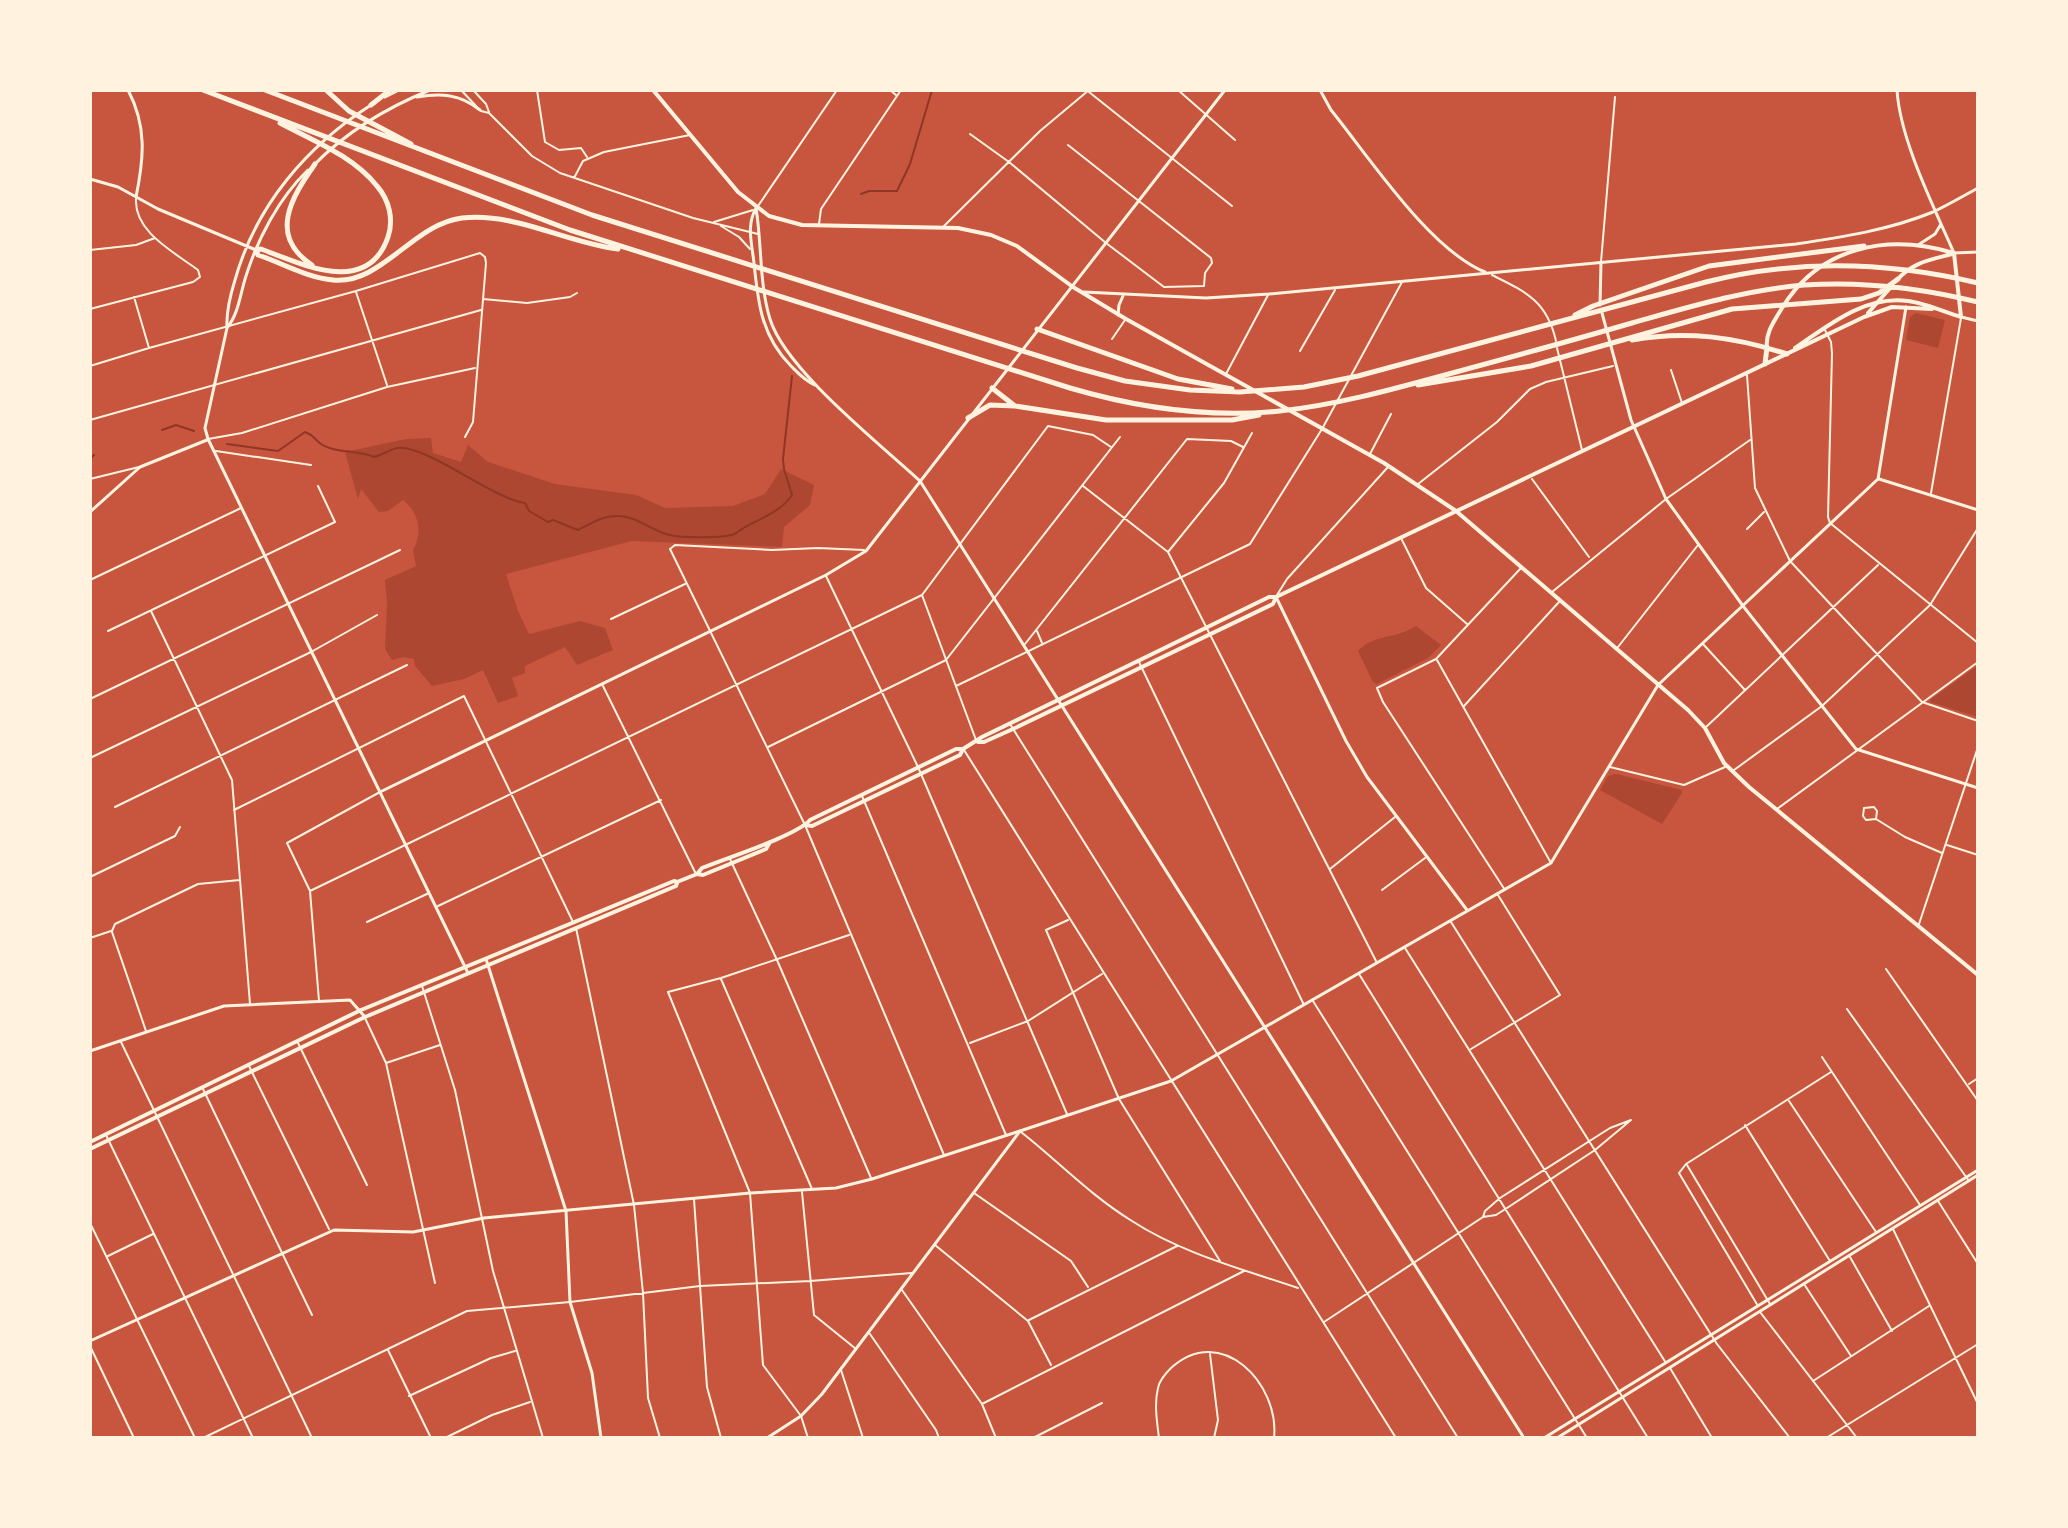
<svg xmlns="http://www.w3.org/2000/svg" width="2068" height="1528" viewBox="0 0 2068 1528" font-family="Raleway,sans-serif">
  <rect width="100%" height="100%" fill="#c8553d"/>
  <path fill="#ae4732" d="M1916,313l29,7 -7,28 -32,-8 4,-23z
    M431,438l2,15 28,9 7,-17 20,17 67,22 81,11 29,13 68,-2 32,-12 16,-25 33,16 -4,20 -26,22 -2,20 -150,-6 -126,33 12,37 11,23 51,-13 25,7 8,22 -36,15 -12,-18 -40,19v7l-13,5 6,18 -20,7 -15,-33 -19,9 -32,7 -17,-20 -1,-7 -11,-2 -11,3 -7,-11 2,-46 -2,-23 31,-14 -3,-16c10,-17 6,-38 -10,-50l-15,11 -9,1 -18,-23 -3,10 -13,-47 61,-13z
    M1416,626l25,19 -13,13 -51,26 -4,-2 -15,-31c15,-17 39,-12 58,-25z
    M1978,665v52l-48,-15v-2z
    M1616,774l66,16v3l-20,31 -62,-34 8,-14z"/>
  <g fill="none" stroke-linecap="round" stroke-linejoin="round">
    <path stroke="#8f3625" stroke-width="2" d="M861,194l8,-3h28l13,-27 22,-74
      M162,430l14,-5 18,6
      M227,444l51,7 27,-19c9,3 9,7 16,12 13,9 37,6 53,13 8,-2 15,-7 23,-9 29,-4 94,50 128,55l4,8 19,11 5,-2 25,10c12,-6 26,-15 40,-14 19,0 33,15 52,19 11,3 50,3 61,0 6,-1 11,-7 16,-9 17,-9 34,-15 45,-31l-8,-26 -1,-10 9,-83
      M90,459l4,-4"/>
    <path stroke="#fff3e0" stroke-width="2" d="M461,90l16,17
      M473,90l13,14 3,8
      M537,90l8,52 14,8 22,-2 6,9
      M890,90l6,5
      M1178,90l57,50
      M1089,92l143,114
      M481,111l8,2 43,43 28,17 133,45 65,16
      M970,134l39,28 97,81 58,44 40,-1 1,-13 7,-10 -1,-5 -143,-113
      M574,178l9,-17 21,-9 86,-17
      M758,206l79,-116
      M714,222l39,-12
      M819,224l2,-15 80,-119
      M721,226l18,11 11,12
      M944,226l96,-95 49,-41
      M90,250l46,-5 19,-7
      M1601,262l14,-165
      M1492,275c34,17 55,26 64,66
      M356,292l31,93
      M134,297l15,51
      M483,299l44,4 43,-6 7,-4
      M90,309l103,-27 7,-5 -2,-7c-24,-18 -64,-38 -62,-71
      M1824,328l7,14 1,11 -4,164 2,6 148,120
      M1112,339l13,-19
      M1557,348l25,102
      M1300,351l35,-61
      M90,366l59,-18 207,-57 124,-38 5,4 1,6 -13,159 -8,15
      M1671,370l11,33
      M1226,374l42,-79
      M1747,375l8,113 35,73 132,141 56,19
      M90,420l391,-110
      M208,439l34,-6 145,-46 88,-19
      M216,451l95,14
      M1370,454l21,-40
      M90,479l49,-12
      M1532,479l57,78
      M1418,484l79,-62 33,-33 16,-7 67,-16
      M1083,486l85,66 208,409
      M1931,493l30,-175
      M1747,529l17,-17
      M1402,540l24,48 41,36
      M864,550l-46,-2 -46,2 -97,-5 -5,4 135,276 139,330
      M1168,552l56,-69 28,-50
      M826,576l92,191 149,347
      M90,580l151,-72
      M1552,592l114,-93 84,-59
      M1277,595l10,-16 101,-112
      M151,611l81,169 18,224
      M611,619l74,-35
      M108,631l227,-109 -17,-36
      M1037,631l5,12
      M1025,644l162,-205 44,2 12,6
      M1703,644l42,46
      M1618,647l80,-102
      M1437,660l114,203
      M1139,662l165,343
      M603,686l93,188
      M956,686l294,-142 72,-115 80,-147
      M90,699l310,-149
      M1464,706l95,-104
      M1010,724l448,714
      M1705,728l173,-163
      M976,740l-54,-145 126,-169 45,9 18,12
      M768,747l178,-87 174,-223
      M964,750l432,688
      M90,758l221,-106 66,-37
      M1610,767l74,18 41,-18
      M1734,770l88,-64 108,-101 48,-77
      M862,796l144,339
      M115,807l292,-142
      M1777,809l201,-147
      M234,810l230,-114 109,226
      M1876,819l1,-8 -3,-4 -10,1 -1,8 3,4 10,-1 29,18 37,16
      M1947,845l31,10
      M730,859l47,101 94,218
      M1330,869l65,-52
      M90,877l85,-41 5,-9
      M1382,890l43,-32
      M1505,890l-122,-188 -6,-14 59,-29 85,-91
      M310,891l612,-296
      M438,906l223,-106
      M1068,920l-22,10 73,169 101,162
      M367,922l62,-29
      M1451,922l266,422 73,94
      M1919,924l59,-177
      M576,928l58,277 9,88 5,105 12,40
      M112,931l3,-7 83,-40 42,-4
      M112,932l34,99
      M90,938l21,-7
      M1405,948l261,415
      M1886,969l92,132
      M1359,974l289,464
      M721,979l91,210
      M422,986l33,104 38,181 50,167
      M319,1001l-9,-110 -23,-48 93,-51
      M1313,1001l274,437
      M1847,1009l122,172
      M365,1018l21,45 49,220
      M121,1042l191,396
      M298,1043l69,142
      M970,1043l58,-22 74,-47
      M1471,1049l89,-54 -62,-100
      M1822,1057l98,148
      M386,1063l54,-18
      M249,1066l80,163
      M1969,1084l9,-6
      M203,1089l109,226
      M1789,1101l87,131
      M1745,1125l85,136
      M1021,1132c37,29 70,64 111,89 49,32 110,48 166,67
      M106,1135l147,303
      M1687,1165l83,139
      M802,1192l12,123 42,34
      M974,1193l97,68 17,26
      M694,1199l13,188 14,51
      M1938,1201l40,63
      M90,1223l105,215
      M1893,1229l85,175
      M935,1245l93,76 23,44
      M108,1256l45,-22
      M1850,1257l42,74
      M1804,1284l47,72
      M902,1290l80,114 14,34
      M1758,1306l-79,-133 7,-9 145,-92
      M1760,1312l97,126
      M1029,1320l148,-74
      M1324,1322l159,-105 13,-2 11,-7 88,-58 36,-30 -21,8 -110,70 -15,13 -2,6
      M870,1334l66,96 3,8
      M90,1346l44,92
      M388,1350l43,88
      M1210,1354l8,66 -4,18
      M1670,1368l42,70
      M841,1370l22,68
      M1813,1381l116,-75
      M409,1396l82,-38 24,-7
      M982,1404l262,-133
      M203,1438l264,-127 103,-9 130,-16 110,-5 102,-8
      M445,1438l47,-23 38,-13
      M808,1438l-7,-22 -38,-51 -13,-172 -82,-201 53,-14 128,-43
      M1033,1438l69,-35
      M1159,1438c-2,-16 -5,-34 -1,-50 1,-7 8,-15 13,-20 50,-46 109,16 103,70
      M1826,1438l152,-94"/>
    <path stroke="#fff3e0" stroke-width="3" d="M1600,305l1,-43
      M1602,313l29,107 35,79 77,107 113,143 122,39
      M1879,479l99,31
      M90,512l50,-45 67,-27
      M1276,597l70,144 21,36 100,133
      M486,959l80,252 4,91 22,71 9,65
      M90,1051l134,-45 126,-6 15,17
      M90,1341l244,-111 79,2 71,-14 266,-25 86,-5 36,-9 148,-48"/>
    <path stroke="#fff3e0" stroke-width="3" d="M128,90c19,36 16,68 8,107
      M1320,90l11,20c38,47 99,140 154,162
      M1897,90c3,50 37,117 57,163l24,-1
      M385,97l14,-7
      M417,97c24,-4 43,-3 63,13
      M371,105c-64,41 -115,100 -136,175 -5,16 -9,31 -8,48l-22,100 3,11 260,534
      M314,165c33,-34 72,-57 116,-75
      M90,179l28,8 40,22 98,41
      M756,208c6,36 3,75 14,111 15,50 109,124 150,162l604,957
      M756,208c-10,18 -4,36 -2,55 4,39 7,73 37,103 7,7 14,15 24,19
      M1918,245l17,-11 6,-10
      M1084,292l122,6 63,-4 527,-50c47,-7 93,-14 137,-32 15,-7 30,-16 45,-24
      M1118,315l1,-10 4,-9
      M1961,317l17,4
      M227,328c12,-15 13,-34 19,-52 12,-38 33,-78 62,-106
      M380,792l446,-217 40,-24 359,-461
      M767,1438l34,-22 21,-22 198,-263 151,-50 380,-218 107,-178 220,-206 28,-172
      M1544,1438l434,-268
      M1557,1438l421,-263"/>
    <path stroke="#fff3e0" stroke-width="4" d="M653,90l85,102 31,24 33,9 156,3 33,7 26,11 56,41 53,32 258,144 72,48 232,199 17,18 19,35 25,24 229,188
      M1897,280c16,-18 33,-20 55,-26
      M1868,313l23,-26
      M1767,347c-2,-14 8,-27 15,-39 38,-62 106,-75 172,-55
      M1795,348c34,-23 70,-53 113,-47 17,2 36,11 53,16l-7,-64
      M978,742h6l29,-13 260,-125 3,-7
      M805,825l7,1 148,-71 3,-6
      M697,874l6,1 63,-26 4,-7
      M90,1142l271,-132 313,-129 3,1 20,-8 5,-6c24,-10 94,-32 108,-48l146,-71h7l19,-12 287,-140h7l588,-280 28,-10 40,2
      M90,1149l275,-132 311,-131 1,-3"/>
    <path stroke="#fff3e0" stroke-width="5" d="M203,90l367,140 500,158c68,20 139,30 210,23 56,-6 110,-21 165,-36 63,-17 125,-34 187,-52 57,-16 113,-33 172,-38 59,-4 117,3 174,17
      M265,90l327,125 485,153 48,13 65,9 50,2 64,-5 54,-11 348,-94c90,-23 183,-20 272,1
      M326,90l23,21 62,33
      M371,105l19,-15
      M256,250l2,5c24,8 50,23 75,25 48,5 80,-56 129,-62 53,-6 105,25 156,31
      M256,250l5,-1c39,14 106,49 127,-12 6,-18 1,-37 -11,-51 -24,-30 -63,-45 -97,-63
      M312,265c-44,-29 -21,-67 3,-101
      M1575,315l18,-9 116,-40 155,-20
      M1037,329l141,50 54,10
      M1632,340c54,-10 103,-3 155,14
      M1765,364l2,-17
      M1418,385l113,-19 201,-57 129,-10 18,-6 19,-14
      M992,388l23,18 91,14h126l27,-5
      M968,418l22,-13 25,1"/>
  </g>
  <rect width="2068" height="1528" fill="none" stroke="#fff3e0" stroke-width="184"/>
</svg>
